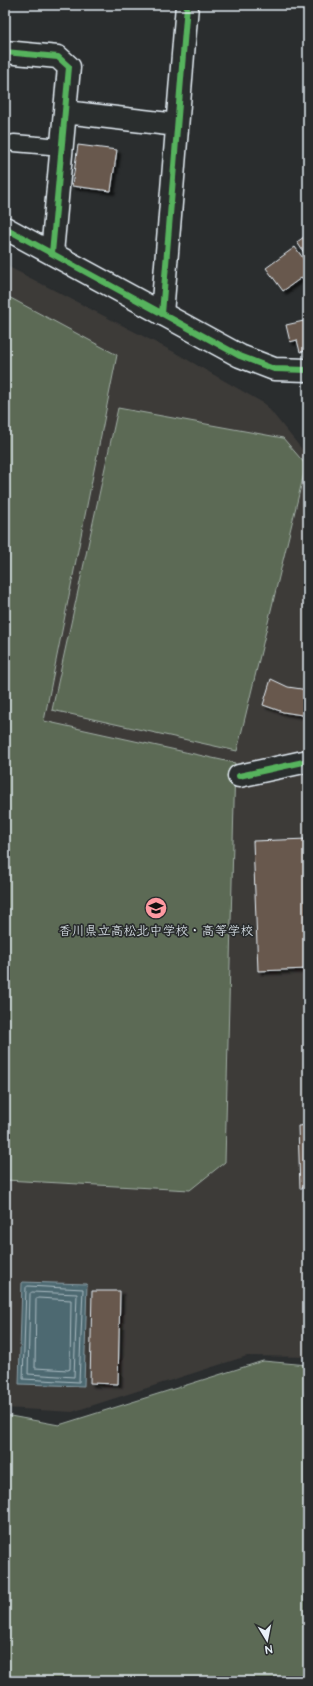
<svg xmlns="http://www.w3.org/2000/svg" width="313" height="1686" viewBox="0 0 313 1686" font-family="'Architects Daughter','Klee One',sans-serif">
  <defs>
    <filter id="shadow"><feDropShadow dx="3.5" dy="3.5" stdDeviation="1" flood-color="#0009"/></filter>
  </defs>
  <rect width="100%" height="100%" fill="#2a2d2e"/>
  <filter id="ink" filterUnits="userSpaceOnUse"><feTurbulence type="fractalNoise" baseFrequency=".025" numOctaves="2"/><feDisplacementMap in="SourceGraphic" scale="8" xChannelSelector="R" yChannelSelector="G"/><feConvolveMatrix kernelMatrix="1 2 1 2 8 2 1 2 1" color-interpolation-filters="sRGB"/></filter>
  <g filter="url(#ink)">
    <path fill="#3c3a38" d="M5,265l169,87 91,52 40,49 3,6v898l-61,-1 -175,56 -67,-4z"/>
    <path fill="#5c6b54" stroke="#a2aea6" d="M5,295l112,60 -73,366 191,42 -10,399 -35,28 -185,-10z
      M118,408l165,30 23,27 -69,286 -185,-41z
      M263,1361l45,4v316h-303v-266l54,10z"/>
    <path fill="#4d6971" stroke="#8b9fa7" d="M22,1282l65,2 -3,102 -65,-2z"/>
    <g fill="none" stroke-linecap="round" stroke-linejoin="round">
      <path stroke="#aabbc2" stroke-width="1" d="M28,1286l55,3 -4,93 -56,-3 3,-91z
        M32,1292l45,2 -3,83 -46,-3 2,-80z
        M38,1298l33,2 -1,69 -2,1 -33,-2 1,-68z"/>
    </g>
    <path fill="#67584e" stroke="#e8f1f8" filter="url(#shadow)" d="M78,145l39,5 -6,41 -39,-5z
      M308,234v25l-11,-17z
      M295,247l13,18v8l-25,18 -17,-23z
      M308,320v30l-8,2 -3,-12 -7,2 -4,-17z
      M271,679l17,8 20,3v26l-25,-4 -20,-7z
      M308,839v130l-50,2 -5,-130z
      M308,1125v63h-8l-2,-62z
      M92,1291h28l-2,93 -28,-1z"/>
    <g fill="none" stroke-linecap="round" stroke-linejoin="round">
      <g stroke="#e8f1f8" stroke-width="19">
        <path id="lane" d="M14,143l48,4"/>
      </g>
      <g stroke="#e8f1f8" stroke-width="25">
        <path id="street" d="M5,52l53,5 11,10 -17,186
          M65,112l112,13
          M162,314l25,-309
          M239,776l69,-15"/>
      </g>
      <g stroke="#e8f1f8" stroke-width="25">
        <path id="secondary" d="M5,228l235,128 34,13 34,1"/>
      </g>
      <use href="#lane" stroke="#2a2d2e" stroke-width="16"/>
      <use href="#street" stroke="#2a2d2e" stroke-width="22"/>
      <use href="#secondary" stroke="#2a2d2e" stroke-width="22"/>
      <g stroke="#2a2d2e" stroke-width="8">
        <path id="cycleway" d="M5,52l53,5 11,10 -17,186
          M5,228l235,128 34,13 34,1
          M162,314l25,-309
          M239,776l69,-15"/>
      </g>
      <use href="#cycleway" stroke="#56b35d" stroke-width="6"/>
    </g>
  </g>
  <defs>
    <g id="school-disc" transform="scale(1.15)"><circle r="9.5" fill="#ff9aa2" stroke="#2a2d2e"/><path d="M0-5L7-2L0 1L-7-2ZM-4 1L0 2.5L4 1V4Q0 6-4 4Z" fill="#111"/></g>
  </defs>
  <g fill-rule="evenodd">
    <use href="#school-disc" x="156" y="908"/>
  </g>
  <g text-anchor="middle" stroke-width="3.5" stroke-linejoin="round" paint-order="stroke">
    <g font-size="13" fill="#e8f1f8" stroke="#2a2d2e">
      <text x="156" y="935">香川県立高松北中学校・高等学校</text>
    </g>
  </g>
  <rect width="313" height="1686" fill="none" stroke="#2a2d2e" stroke-width="20"/>
  <rect x="10" y="10" width="293" height="1666" fill="none" stroke="#e8f1f8" stroke-width="1.5" filter="url(#ink)"/>
  <g transform="translate(267 1640) rotate(170)" stroke="#2a2d2e" stroke-width="3" paint-order="stroke">
  <path d="M0-3L7 15L0 10L-7 15Z" fill="#e8f1f8"/>
  <text y="-6" font-size="11" font-weight="bold" text-anchor="middle" fill="#e8f1f8">N</text>
  </g>
</svg>
